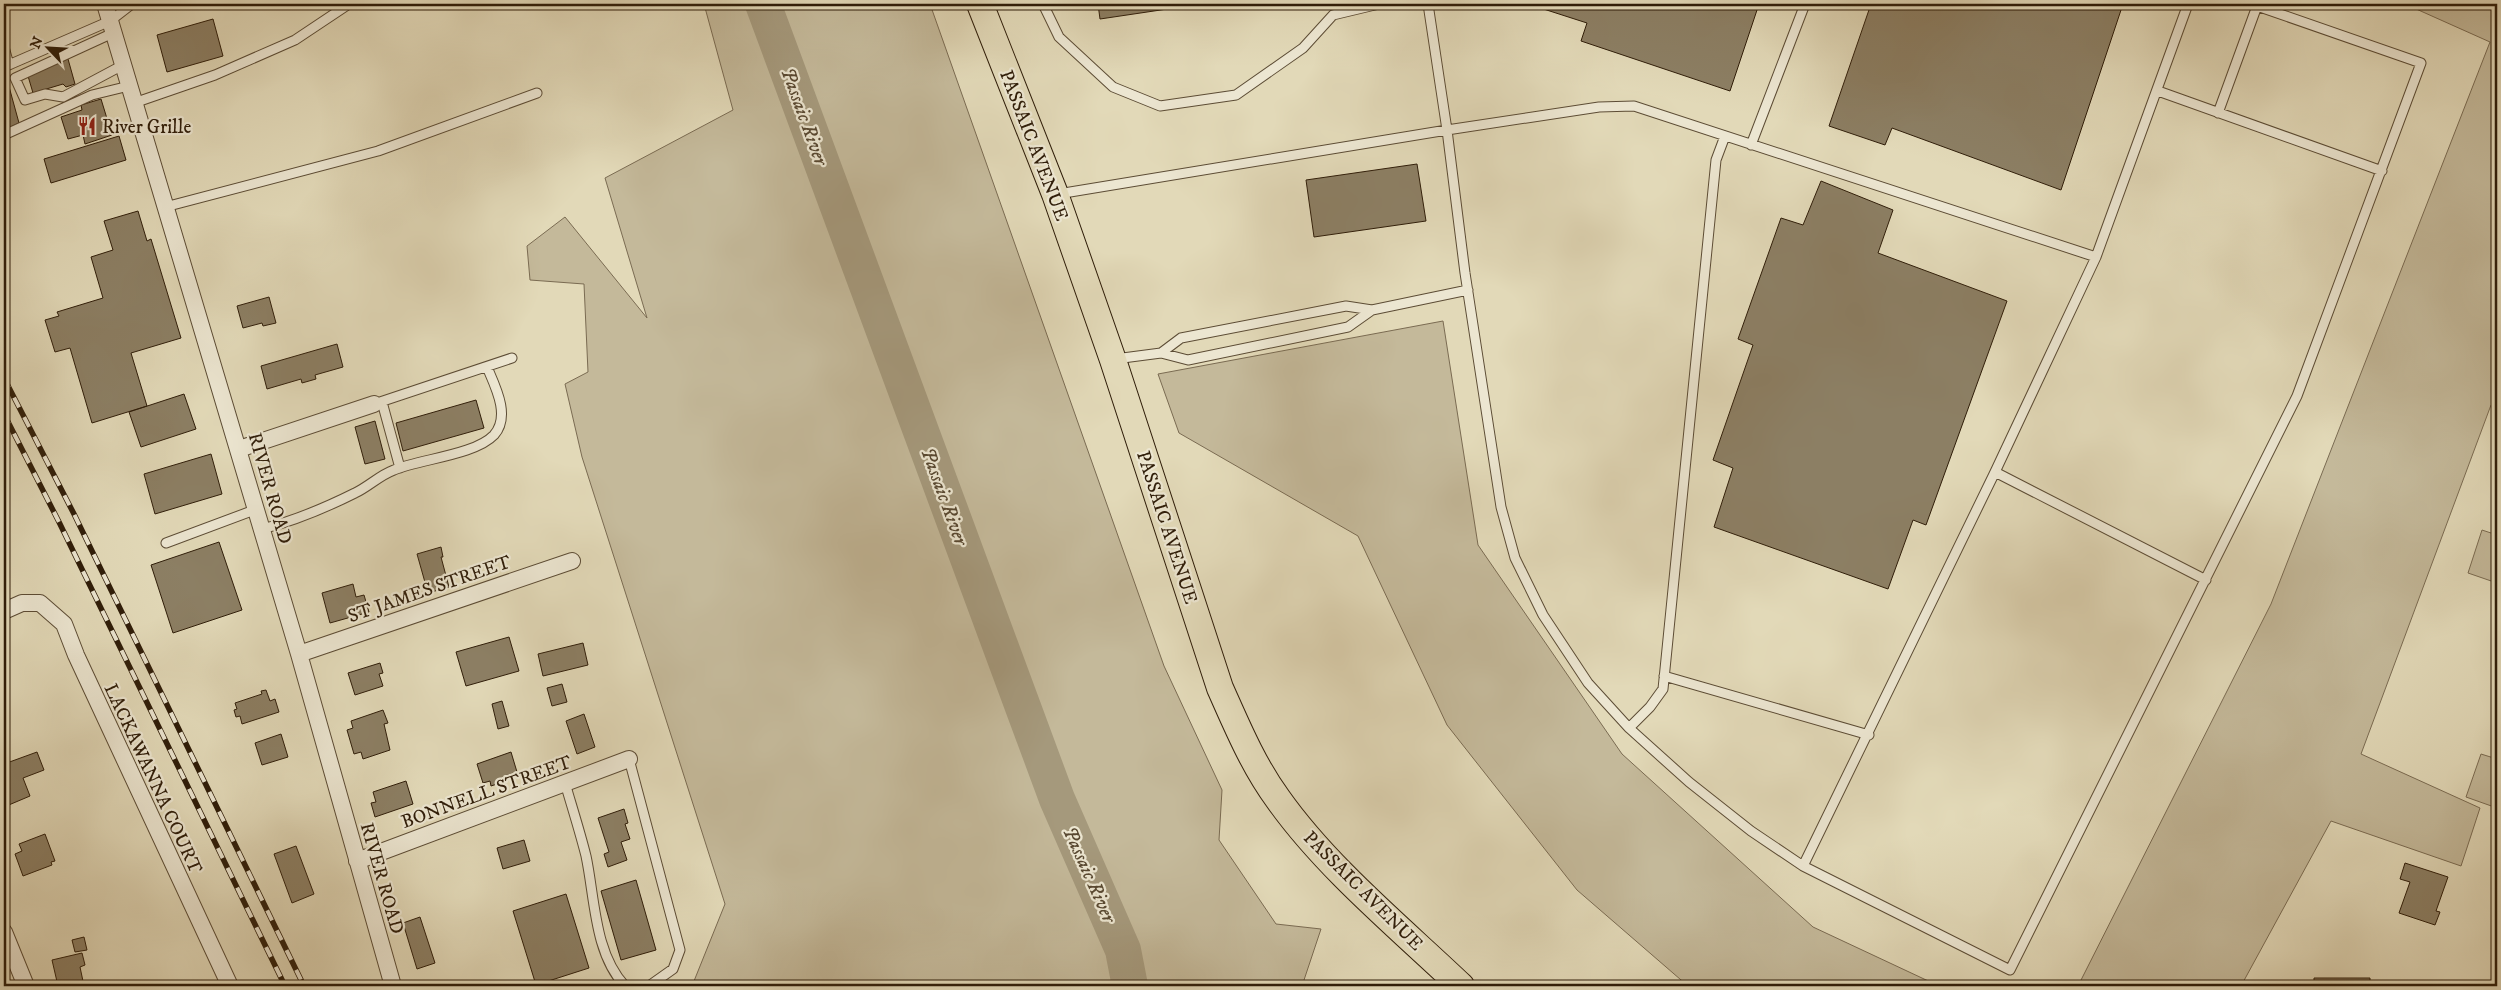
<svg xmlns="http://www.w3.org/2000/svg" width="2501" height="990" viewBox="0 0 2501 990" font-family="'IM FELL DW Pica',serif">
  <rect width="100%" height="100%" fill="#e2d9b8"/>
  <filter id="stains"><feTurbulence type="fractalNoise" baseFrequency=".004" numOctaves="4"/><feColorMatrix values="0 0 0 0 .2 0 0 0 0 .09 0 0 0 0 .02 0 0 0 .5 -.17"/></filter>
  <radialGradient id="worn" r=".72"><stop offset=".6" stop-color="#630" stop-opacity="0"/><stop offset="1" stop-color="#630" stop-opacity=".3"/></radialGradient>
  <path fill="#c4b99a" stroke="#7a6b52" d="M704,4h226l234,662 58,124 -3,50 57,84 45,5 -19,57h-610l33,-82 -143,-447 -17,-73 23,-12 -4,-88 -54,-4 -3,-34 38,-29 82,101 -42,-140 128,-68z
    M2405,4h92v403l-6,-2 -130,349 119,54 -19,58 -130,-45 -90,165h-163l193,-382 219,-562z
    M1443,321l35,224 144,209 191,173 126,59h-251l-111,-96 -130,-165 -89,-189 -179,-103 -21,-59z
    M2482,530l15,5v48l-29,-10z
    M2481,754l16,5v49l-31,-11z"/>
  <g fill="none" stroke-linecap="round" stroke-linejoin="round">
    <path stroke="#a5997c" stroke-width="36" d="M763,4l294,795 66,151 7,36"/>
  </g>
  <path fill="#8c7f64" stroke="#2f1d09" d="M1098,4h103l-101,15z
    M1528,4h231l-29,87 -149,-50 6,-18z
    M1871,4h252l-62,186 -169,-62 -7,17 -56,-19z
    M213,19l10,37 -56,16 -10,-37z
    M68,59l7,25 -9,3 -3,-3 -30,9 -5,-17 8,-3 -1,-3z
    M5,72l14,51 -15,7v-57z
    M101,99l11,36 -27,9 -2,-9 -15,4 -7,-22 21,-7 -1,-5z
    M119,136l7,24 -75,23 -7,-24z
    M1417,164l9,57 -112,16 -8,-57z
    M1821,181l72,29 -15,43 129,48 -81,224 -13,-5 -25,69 -174,-62 19,-59 -20,-8 40,-115 -15,-6 43,-121 22,7z
    M138,211l9,30 4,-2 30,99 -50,15 16,53 -55,17 -22,-75 -15,4 -10,-32 14,-4 -2,-4 46,-14 -12,-41 22,-7 -9,-29z
    M269,297l7,26 -13,3 -1,-3 -19,5 -6,-22z
    M337,344l6,23 -28,8 1,4 -14,4 -1,-4 -34,10 -6,-23z
    M184,394l12,35 -55,18 -12,-35z
    M476,400l8,28 -81,23 -7,-28z
    M375,421l10,38 -20,5 -10,-37z
    M211,454l11,40 -67,20 -11,-40z
    M219,542l23,68 -69,23 -22,-68z
    M441,547l2,10h-2l8,30 -21,6 -11,-39z
    M353,584l3,13 8,-2 5,17 -39,11 -8,-30z
    M509,637l10,34 -53,15 -10,-34z
    M583,643l5,22 -45,11 -5,-22z
    M380,663l3,10 -4,1 4,12 -28,9 -7,-22z
    M562,684l5,18 -15,4 -5,-18z
    M266,690l4,11 5,-2 4,13 -37,12 -2,-8 -4,1 -2,-7 3,-1 -2,-6 27,-9 -1,-3z
    M502,701l7,25 -11,3 -6,-25z
    M383,710l5,13 -4,1 6,26 -27,9 -2,-7 -7,2 -7,-24 6,-2 -2,-7z
    M584,714l11,33 -18,7 -11,-33z
    M281,734l7,23 -26,8 -7,-22z
    M37,752l7,18 -21,8 7,18 -26,11v-43z
    M511,752l6,20 -13,4 2,5 -15,5 -1,-5 -7,2 -6,-19z
    M406,781l7,23 -38,13 -4,-14 5,-1 -3,-10z
    M624,809l4,14 -3,1 5,15 -9,3 6,18 -19,7 -4,-13 5,-2 -11,-34z
    M45,834l10,27 -4,1 1,3 -29,11 -8,-22 7,-3 -3,-7z
    M524,840l6,21 -27,8 -6,-21z
    M296,846l18,48 -22,9 -18,-49z
    M2405,863l43,14 -12,34 4,1 -5,13 -36,-12 11,-31 -10,-3z
    M636,880l20,70 -35,10 -20,-69z
    M566,894l23,74 -53,17 -23,-74z
    M420,917l15,46 -18,6 -14,-46z
    M84,937l3,13 -12,2 -3,-12z
    M82,953l3,12 -5,2 4,19h-26l-6,-26z
    M2314,978h56v8h-56z"/>
  <g fill="none" stroke-linecap="round" stroke-linejoin="round">
    <g stroke="#5c4c35" stroke-width="11">
      <path id="service" d="M4,4h1
        M1043,4l16,33 54,50 47,19 76,-11 67,-47 30,-33 46,-11
        M113,33l-98,45 10,22 20,-6 18,3 60,-32
        M4,47l5,18
        M4,67l106,-46 22,-17
        M2158,91l224,80
        M134,103l81,-28 80,-35 54,-36
        M4,135l88,-40 37,-9
        M1751,145l54,-141
        M1058,194l389,-64 -19,-126
        M165,207l213,-56 159,-58
        M2096,257l-462,-151 -35,1 -152,23 18,143 36,234 14,51 28,57 45,68 41,45 60,54 62,49 52,35 192,-394 101,-215 92,-253
        M1161,353l20,-15 165,-32 26,4 96,-20
        M1115,359l46,-6 27,7 160,-33 24,-17
        M382,402l18,66
        M374,404l138,-46
        M1995,472l211,108
        M262,529c32,-8 63,-21 93,-36 13,-6 25,-18 39,-23 26,-11 81,-15 100,-35 17,-19 1,-49 -7,-68
        M166,543l91,-34
        M1664,676l205,59
        M1629,728l21,-21 13,-18 53,-529 9,-24
        M629,759l51,191 -7,19 -24,17
        M565,783c7,24 15,49 21,73 9,42 8,97 39,130
        M1803,866l207,104 287,-574 124,-333 -164,-57 -39,107"/>
    </g>
    <g stroke="#5c4c35" stroke-width="18">
      <path id="minor" d="M105,4l194,650 94,332
        M239,449l135,-45
        M4,611l18,-8h18l24,21 12,31 154,331
        M299,654l273,-93
        M357,861l272,-102
        M4,932l22,54"/>
    </g>
    <g stroke="#2f1d09" stroke-width="28">
      <path id="primary" d="M980,4l75,190 58,166 107,328c17,38 33,77 58,111 48,68 122,129 183,187"/>
    </g>
    <use href="#service" stroke="#ece6d1" stroke-width="9"/>
    <use href="#minor" stroke="#ece6d1" stroke-width="16"/>
    <use href="#primary" stroke="#e2d9b8" stroke-width="26"/>
    <g stroke="#2f1d09" stroke-width="5.5">
      <path id="rail" d="M4,378l70,136 230,472
        M4,414l55,108 226,464"/>
    </g>
    <use href="#rail" stroke="#ece6d1" stroke-width="4" stroke-dasharray="11" stroke-linecap="butt"/>
  </g>
  <defs>
    <g id="restaurant-bare" transform="scale(1.5)"><path d="M-5-6h1v4h1v-4h1v4h1v-4h1v5L-1.5 .5V6h-2V.5L-5-1ZM5-6V6H3V1.5H1.5Q1.5-4 5-6Z" fill="#8f2418" stroke="#ece6d1" stroke-width="2.5" paint-order="stroke"/></g>
  </defs>
  <g fill-rule="evenodd">
    <use href="#restaurant-bare" x="87" y="126"/>
  </g>
  <g text-anchor="middle" stroke-width="4.5" stroke-linejoin="round" paint-order="stroke">
    <g font-size="19" fill="#2f1d09" stroke="#ece6d1" text-anchor="start">
      <text x="102" y="133">River Grille</text>
    </g>
    <g font-size="19" fill="#2f1d09" stroke="#ece6d1">
      <text transform="translate(1035 145) rotate(69)" y="7">PASSAIC AVENUE</text>
      <text transform="translate(271 488) rotate(74)" y="7">RIVER ROAD</text>
      <text transform="translate(1168 527) rotate(72)" y="7">PASSAIC AVENUE</text>
      <text transform="translate(429 588) rotate(-19)" y="7">ST JAMES STREET</text>
      <text transform="translate(154 778) rotate(65)" y="7">LACKAWANNA COURT</text>
      <text transform="translate(486 791) rotate(-20)" y="7">BONNELL STREET</text>
      <text transform="translate(383 878) rotate(74)" y="7">RIVER ROAD</text>
      <text transform="translate(1364 890) rotate(45)" y="7">PASSAIC AVENUE</text>
    </g>
    <g font-size="20" font-style="italic" fill="#584831" stroke="#ece6d1">
      <text transform="translate(805 116) rotate(70)" y="7">Passaic River</text>
      <text transform="translate(945 496) rotate(70)" y="7">Passaic River</text>
      <text transform="translate(1090 874) rotate(66)" y="7">Passaic River</text>
    </g>
  </g>
  <rect width="2501" height="990" fill="none" stroke="#e2d9b8" stroke-width="20"/>
  <rect x="5" y="5" width="2491" height="980" fill="none" stroke="#2f1d09" stroke-width="2.5"/>
  <rect x="10" y="10" width="2481" height="970" fill="none" stroke="#2f1d09"/>
  <g transform="translate(48 48) rotate(295)" stroke="#ece6d1" stroke-width="4" paint-order="stroke">
  <path d="M0-4L9 19L0 12L-9 19Z" fill="#2f1d09"/>
  <text y="-8" font-size="14" font-weight="bold" text-anchor="middle" fill="#2f1d09">N</text>
  </g>
  <rect width="100%" height="100%" filter="url(#stains)"/>
  <rect width="100%" height="100%" fill="url(#worn)"/>
</svg>
